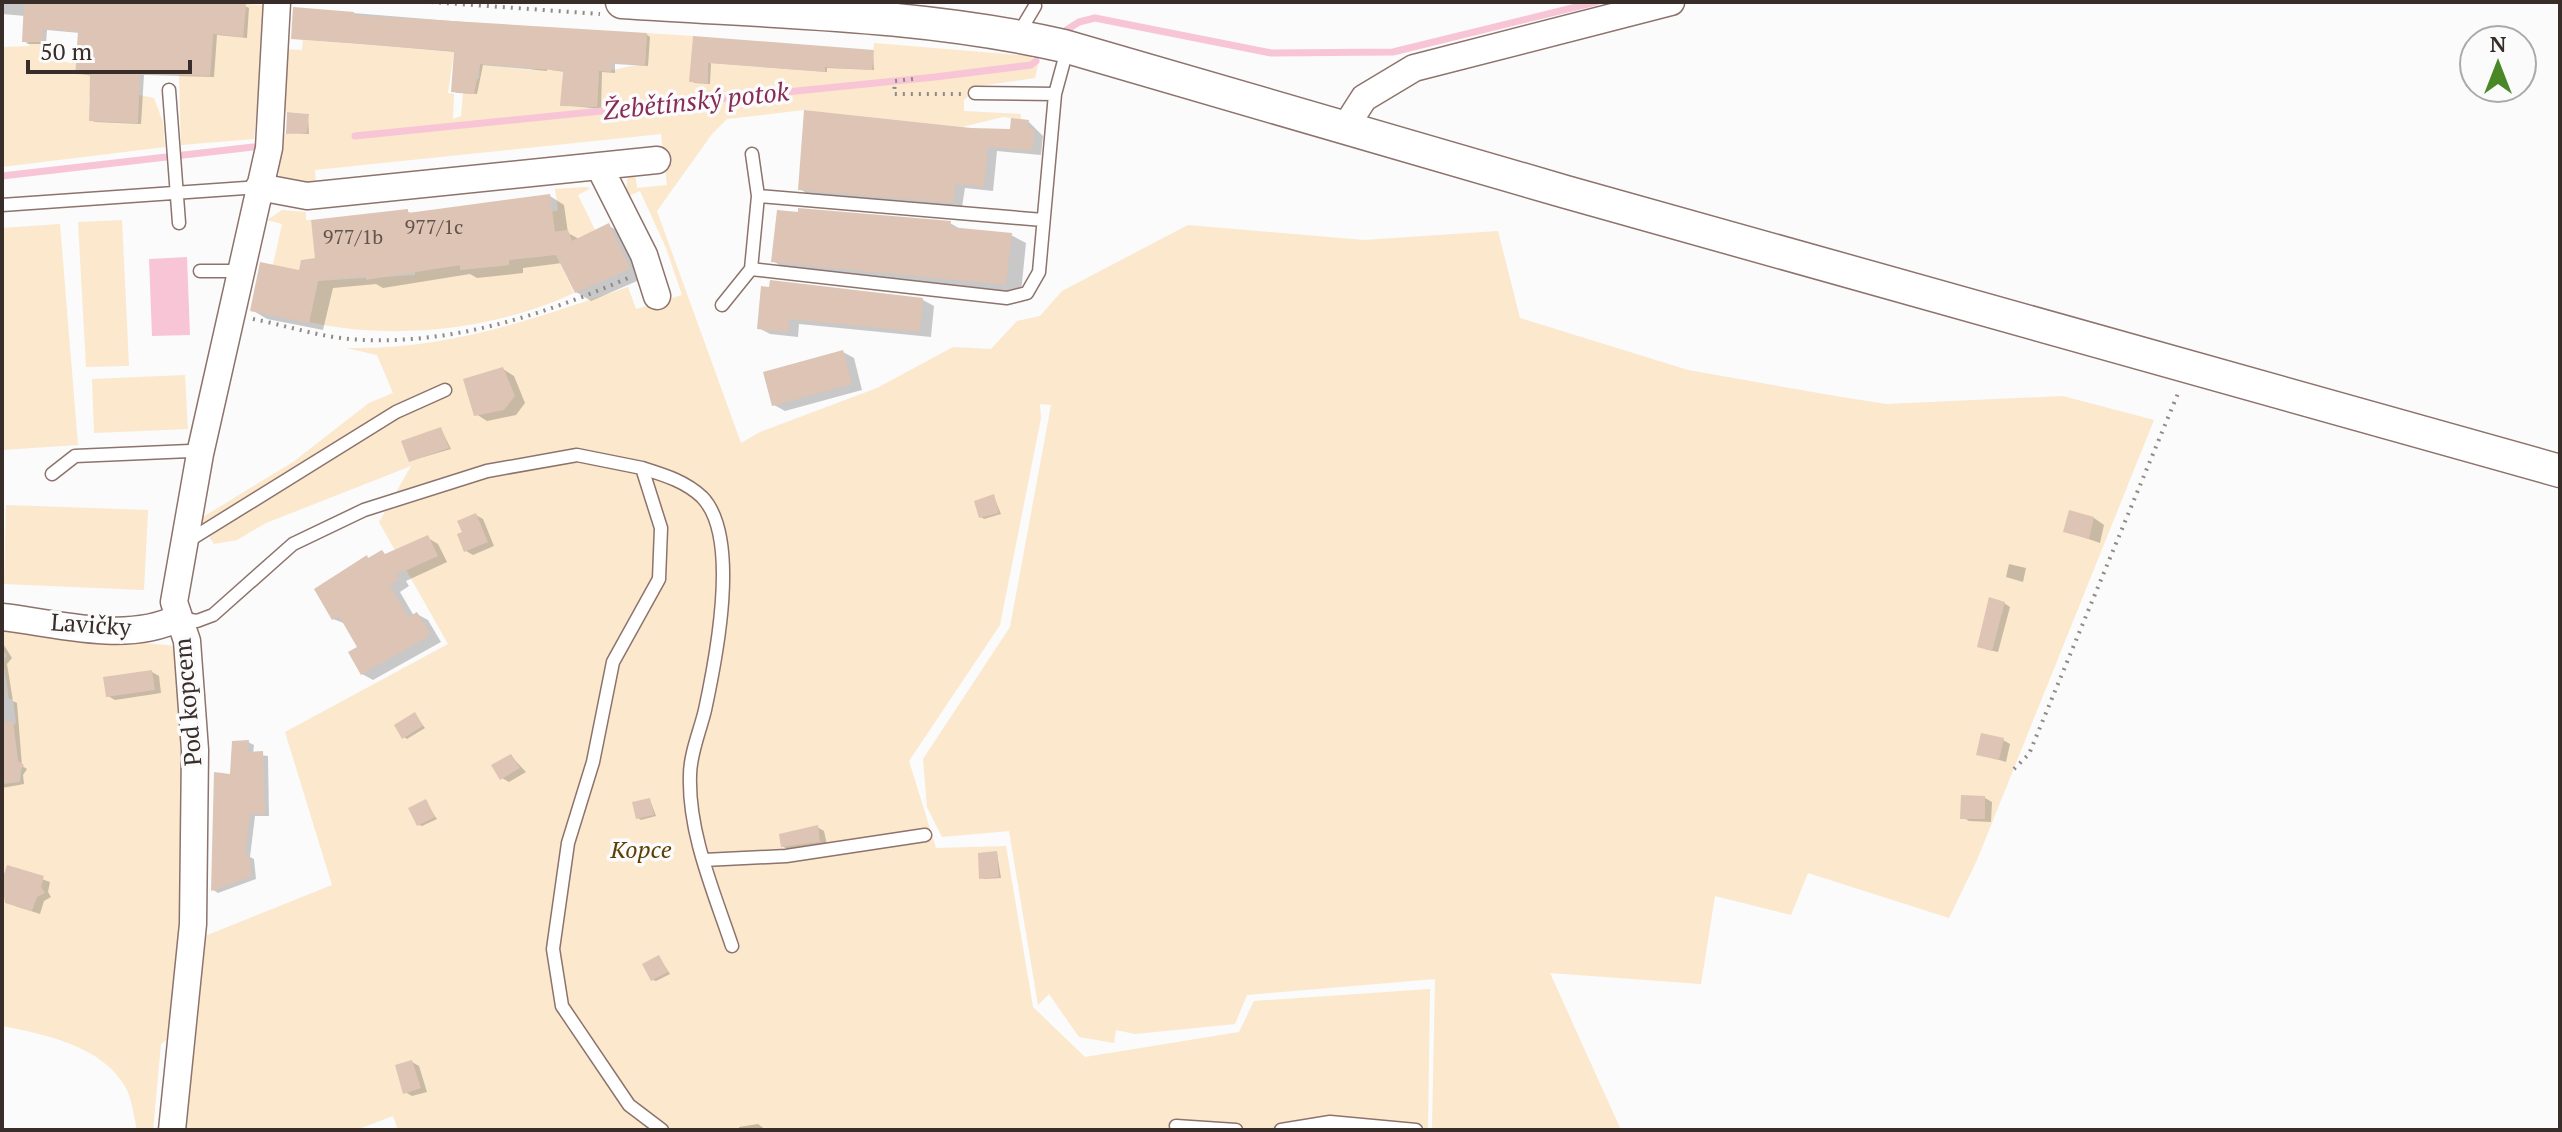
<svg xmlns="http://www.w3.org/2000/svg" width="2562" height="1132" viewBox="0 0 2562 1132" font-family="'PT Serif',serif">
  <rect width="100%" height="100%" fill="#fafbfa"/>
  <path fill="#fbe8cd" d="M246,4l20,1 -12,134 -73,6 -2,-71 31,1 3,-41 30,3z
    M647,33l46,3 -3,46 17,1 1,-20 116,9 1,-5 47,3 2,-27 157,13 7,9 -3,13 -56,8 -15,14v11l57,3v5l-18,-2 -41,10 -158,-17 -77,9 -15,15 -55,77 84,232 19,-11 117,-44 76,-41 38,2 26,-28 23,-5 22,-25 126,-66 176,15 134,-9 22,87 168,52 153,27 46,7 176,-8 91,24 -177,440 -28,58 -141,-45 -17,42 -76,-19 -14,88 -151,-11 71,157h-189l3,-151 -188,16 -12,29 -100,10 -19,-4 -2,13 -35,-6 -30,-43 -11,11 -29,-174 -67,6 -15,-30 -4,-48 87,-132 41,-222 -11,-1 1,14 -41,207 -91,136 27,87 70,-2 27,161 52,50 154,-25 15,-31 176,-12 -2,141h-1030l-5,-14 -37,14h-172l16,-192 132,-53 -47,-153 163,-88 -69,-122 32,-56 -145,57 -29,17 -23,4 -16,-24 95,-58 76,-59 24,-10 -16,-38 -31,-7c103,2 187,-29 282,-61l8,22 46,-14 -16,-47 -26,-57 -14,6 1,-18 8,-6 2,15 30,-3 -6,-51 -346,36 1,16 -37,-7 -1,-45 28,-1 3,-19 -28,-3 5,-62 16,1 1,-10 151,11 -6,42 6,1 -1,25 8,-3 2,-23 16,-15 1,-14 50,6 33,-7 -2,43 36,1 2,-36c17,1 28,-7 46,-6z
    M29,42h14v18l32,3v11l44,2 -22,21h-8v24l48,2 2,-28 15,3 9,24 2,25 -163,20v-120l27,-1z
    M585,187l6,1 -13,7 17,35 -23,11 -4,-11 -15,2 -1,-20 6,-2 -3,-21z
    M282,210l24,2v8h5l5,38 -15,2 -2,10 -26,-5 9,-41 -15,-4z
    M122,220l7,146 -43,1 -8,-145z
    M60,224l18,221 -76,5v-222z
    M552,255h4l18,38c-80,37 -179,48 -265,29l9,-41 97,-6v-4l45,-6 1,5 48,-5v-5z
    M185,375l3,54 -94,4 -2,-54z
    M6,505l142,5 -4,80 -140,-6z
    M2,630l175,16c9,129 11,257 0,386l-16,12 -8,86h-16c-3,-13 -5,-31 -11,-42 -23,-42 -82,-54 -124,-62v-242l18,-2 2,-18 -4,-3 -5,-34 3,-4 -3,-24h-4l-6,-38 4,-5 -5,-7z"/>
  <path fill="#f8c5d7" d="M187,257l3,78 -38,1 -3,-77z"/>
  <path fill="#0003" d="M2,2h80l32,4v-4h78l53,4 4,2 -2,30 -30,-3 -3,42 -70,-2 -3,49 -46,-2 -4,-2 1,-44 -15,-3 3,-40 -33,-3 -1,14h-18l-4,-3 1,-25 -23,-2z
    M353,13l196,16 -2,42 -64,-6 -6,29 -20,-1 -4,-2 3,-39 -163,-14z
    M646,34l4,3 -2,29 -33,-2v9l-13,-1 -1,37 -39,-4 3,-33 -14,-2z
    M694,38l179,13 1,19 -47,-2v4l-116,-9 -1,21 -16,-1z
    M308,116l1,18 -21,-1z
    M1029,122l14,14 -2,19 -44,-4 -4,40 -28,-3 -3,19 -153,-12 -9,-6 171,-59 41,2z
    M550,196l14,9 4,28 11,6 30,-13 15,8 20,44 -53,23 -15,-9 -14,-29 -39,5v5l-46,5 -7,-4 -87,14 -7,-4 -43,4 -10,42 -56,-11 -15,-9 65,-50 90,-49 5,3z
    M950,223l12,7 49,5 15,8 -5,50 -233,-23 -15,-9z
    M763,289l160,11 11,6 -3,31 -132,-13 -1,13 -28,-3 -11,-6z
    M843,352l11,6 8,32 -77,21 -11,-6z
    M503,369l11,7 11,27 -9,12 -29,6 -11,-7z
    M441,429l10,20 -41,12z
    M994,497l7,17 -17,5 -3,-2z
    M476,515l7,4 11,27 -21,9 -7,-4 -2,-18z
    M2094,518l10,7 -4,18 -35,-12z
    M428,538l10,6 9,18 -41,19 3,5 -9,6 14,24 3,-2 11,6 13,22 -68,38 -11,-6 -2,-26 -14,-24 -13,-5 37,-59z
    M2009,564l17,4 -3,14 -17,-5z
    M2004,603l6,4 -12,45 -13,-3z
    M2,642l10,16 -5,6 6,37 4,2 5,63 5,3 -4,6 1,9 -22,4z
    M152,672l7,4 2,17 -46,7 -7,-4z
    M415,715l10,13 -18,11 -3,-2z
    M2003,740l7,4 -4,18 -27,-8z
    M248,742l6,3 -1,9 15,2 1,60h-14l-5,41 4,2 2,20 -38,14 -5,-3 19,-114z
    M511,756l15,16 -17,10 -7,-4z
    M1985,798l7,4 -1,20 -22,-1 -7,-4z
    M650,800l6,16 -15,4 -3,-2z
    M425,802l12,17 -15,7 -3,-1z
    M817,827l7,4 3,14 -38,5 -7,-4z
    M997,853l4,25 -17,1 -3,-2z
    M8,867l42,15 -2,10 3,5 -7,4 -4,13 -25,-8 -13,-11z
    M659,957l11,17 -14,7 -3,-1z
    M412,1062l7,4 8,26 -15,4 -7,-4z
    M758,1124l8,6h-27v-3z"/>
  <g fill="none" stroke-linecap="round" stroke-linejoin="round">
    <path stroke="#f8c5d7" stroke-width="7" d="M1065,31l14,-9 16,-4 176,35 122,-1 203,-50
      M355,136l580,-59 96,-12 5,-4
      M2,176l251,-29"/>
  </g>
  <path fill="#ddc4b4" d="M24,2l222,2 -3,33 -30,-3 -3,42 -70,-2 -2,49 -49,-2 1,-46 -15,-1 3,-42 -35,-3v13h-21z
    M293,7l61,5v3l293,18 -2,32 -33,-2 -1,9 -12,-1 -2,36 -37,-1 3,-35 -83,-7 -6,30 -23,-2 3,-41 -163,-12z
    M693,36l181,14 -2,20 -47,-3v5l-117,-9v20l-19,-1z
    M804,110l167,18 39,1 1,-11 18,2 -1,8 7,1 -3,22 -44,-4 -4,40 -28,-3 -3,19 -155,-13z
    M287,112l22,2 -2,19 -21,1z
    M550,194l5,38 13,-2 4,11 37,-18 21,46 -55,24 -19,-38 -47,5v5l-49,5v-5l-94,15v-4l-48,5 -9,42 -59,-12 10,-49 39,8 2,-10 14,-2 -4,-38 97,-11v4z
    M798,208l153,13 -1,6 62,6 -6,52 -235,-23 6,-52 21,2z
    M770,280l153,18 -3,34 -131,-13 -1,13 -31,-3 4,-43 8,1z
    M843,350l9,34 -80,22 -9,-34z
    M503,367l12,29 -11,14 -30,6 -11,-37z
    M441,427l8,21 -40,14 -8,-21z
    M994,494l5,19 -20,5 -5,-17z
    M2069,510l25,7 -5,22 -26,-7z
    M476,513l12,29 -24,10 -7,-18 5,-2 -5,-11z
    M428,535l10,21 -42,19 3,5 -9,5 18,32 9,-5 14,23 -70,40 -13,-23 9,-5 -18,-31 -7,4 -18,-31 53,-34 1,3 14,-8 3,4z
    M1989,597l16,5 -13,49 -15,-4z
    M152,670l3,20 -49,7 -3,-20z
    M415,712l8,14 -21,13 -8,-14z
    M13,721l5,40 6,4 -5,7 1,9 -18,3v-62z
    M1981,733l23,5 -5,22 -23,-5z
    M249,740l-1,12 15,-1 2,64 -15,-1 -5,40h4l2,23 -40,14 3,-119 16,2 2,-33z
    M511,754l9,14 -20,12 -9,-15z
    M1961,795l24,1v23h-25z
    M650,798l4,17 -18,4 -4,-17z
    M426,799l9,18 -18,9 -9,-18z
    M818,825l2,17 -39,5 -2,-13z
    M997,851l2,26 -20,2 -1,-26z
    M7,865l37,11 -3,11 4,6 -8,4 -5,14 -27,-8 -3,-22z
    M659,955l9,17 -17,9 -9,-17z
    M412,1060l9,28 -18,6 -8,-29z"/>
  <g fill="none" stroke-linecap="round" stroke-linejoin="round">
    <g stroke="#8d736c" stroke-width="15">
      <path id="service" d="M1019,33l16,-27
        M169,90l10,133
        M975,93l80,1
        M758,196l285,24
        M2,205l257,-18
        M751,269l256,29 20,-5 12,-21 16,-178 12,-44
        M200,271h40
        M722,305l29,-36 7,-73 -6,-42
        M642,468c22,7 43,13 60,29 39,40 14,162 3,213 -5,21 -15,44 -15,65 -2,58 24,117 42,171
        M52,474l23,-18 115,-5 10,3
        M188,541l208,-129 49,-22
        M178,618l19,3 16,-6 80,-71 71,-34 123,-39 90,-16 65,13 19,60 -2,51 -46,83 -20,100 -25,81 -15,106 9,57 67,99 33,25
        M704,860l82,-4 139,-21
        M1176,1126l60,4
        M1281,1130l49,-8 86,8"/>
    </g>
    <g stroke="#8d736c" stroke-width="29">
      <path id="minor" d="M1344,129l20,-31 50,-30 257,-66
        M599,166l45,89 13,41
        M259,187l48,9 350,-36
        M2,617c55,6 124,27 176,1
        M172,1130l21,-206 2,-174 -8,-109 -13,-39 26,-148 69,-306 8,-146"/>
    </g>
    <g stroke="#8d736c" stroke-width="35">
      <path id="tertiary" d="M622,2c146,10 298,11 442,44l502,146 994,279"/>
    </g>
    <path stroke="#908a88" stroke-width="4" stroke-dasharray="2 6" stroke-linecap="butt" d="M431,2l169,12
      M913,79l-18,2 -1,13h67
      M253,319c31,6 64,17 96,20 96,8 192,-23 279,-61
      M2014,769l15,-15 150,-363"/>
    <use href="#service" stroke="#fff" stroke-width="12"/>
    <use href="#minor" stroke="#fff" stroke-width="26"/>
    <use href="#tertiary" stroke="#fff" stroke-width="32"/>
  </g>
  <g text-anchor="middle" stroke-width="7" stroke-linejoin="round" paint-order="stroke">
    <g font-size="20" fill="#62534c">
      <text x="434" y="234">977/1c</text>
      <text x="353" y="244">977/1b</text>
    </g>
    <g font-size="24" fill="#392d2a" stroke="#fafbfa">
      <text transform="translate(91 625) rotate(4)" y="8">Lavičky</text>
      <text transform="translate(188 702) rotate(-95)" y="8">Pod kopcem</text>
    </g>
    <g font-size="24" font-style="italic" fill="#5d3e04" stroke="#fafbfa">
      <text x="641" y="858">Kopce</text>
    </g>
    <g font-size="26" font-style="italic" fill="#872c56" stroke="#fafbfa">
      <text transform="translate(696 101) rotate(-6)" y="9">Žebětínský potok</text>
    </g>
  </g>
  <rect width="2562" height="1132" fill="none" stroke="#392d2a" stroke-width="8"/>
  <g transform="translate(2498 64)"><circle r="38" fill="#fafbfa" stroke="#ada9a7" stroke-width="2"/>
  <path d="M0-6L14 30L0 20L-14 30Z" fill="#4a8827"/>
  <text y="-12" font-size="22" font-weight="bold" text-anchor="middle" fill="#392d2a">N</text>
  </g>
  <path d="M28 60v12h162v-12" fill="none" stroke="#392d2a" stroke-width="4"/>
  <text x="40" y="60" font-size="24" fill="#392d2a" stroke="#fafbfa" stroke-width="6" paint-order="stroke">50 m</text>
</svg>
